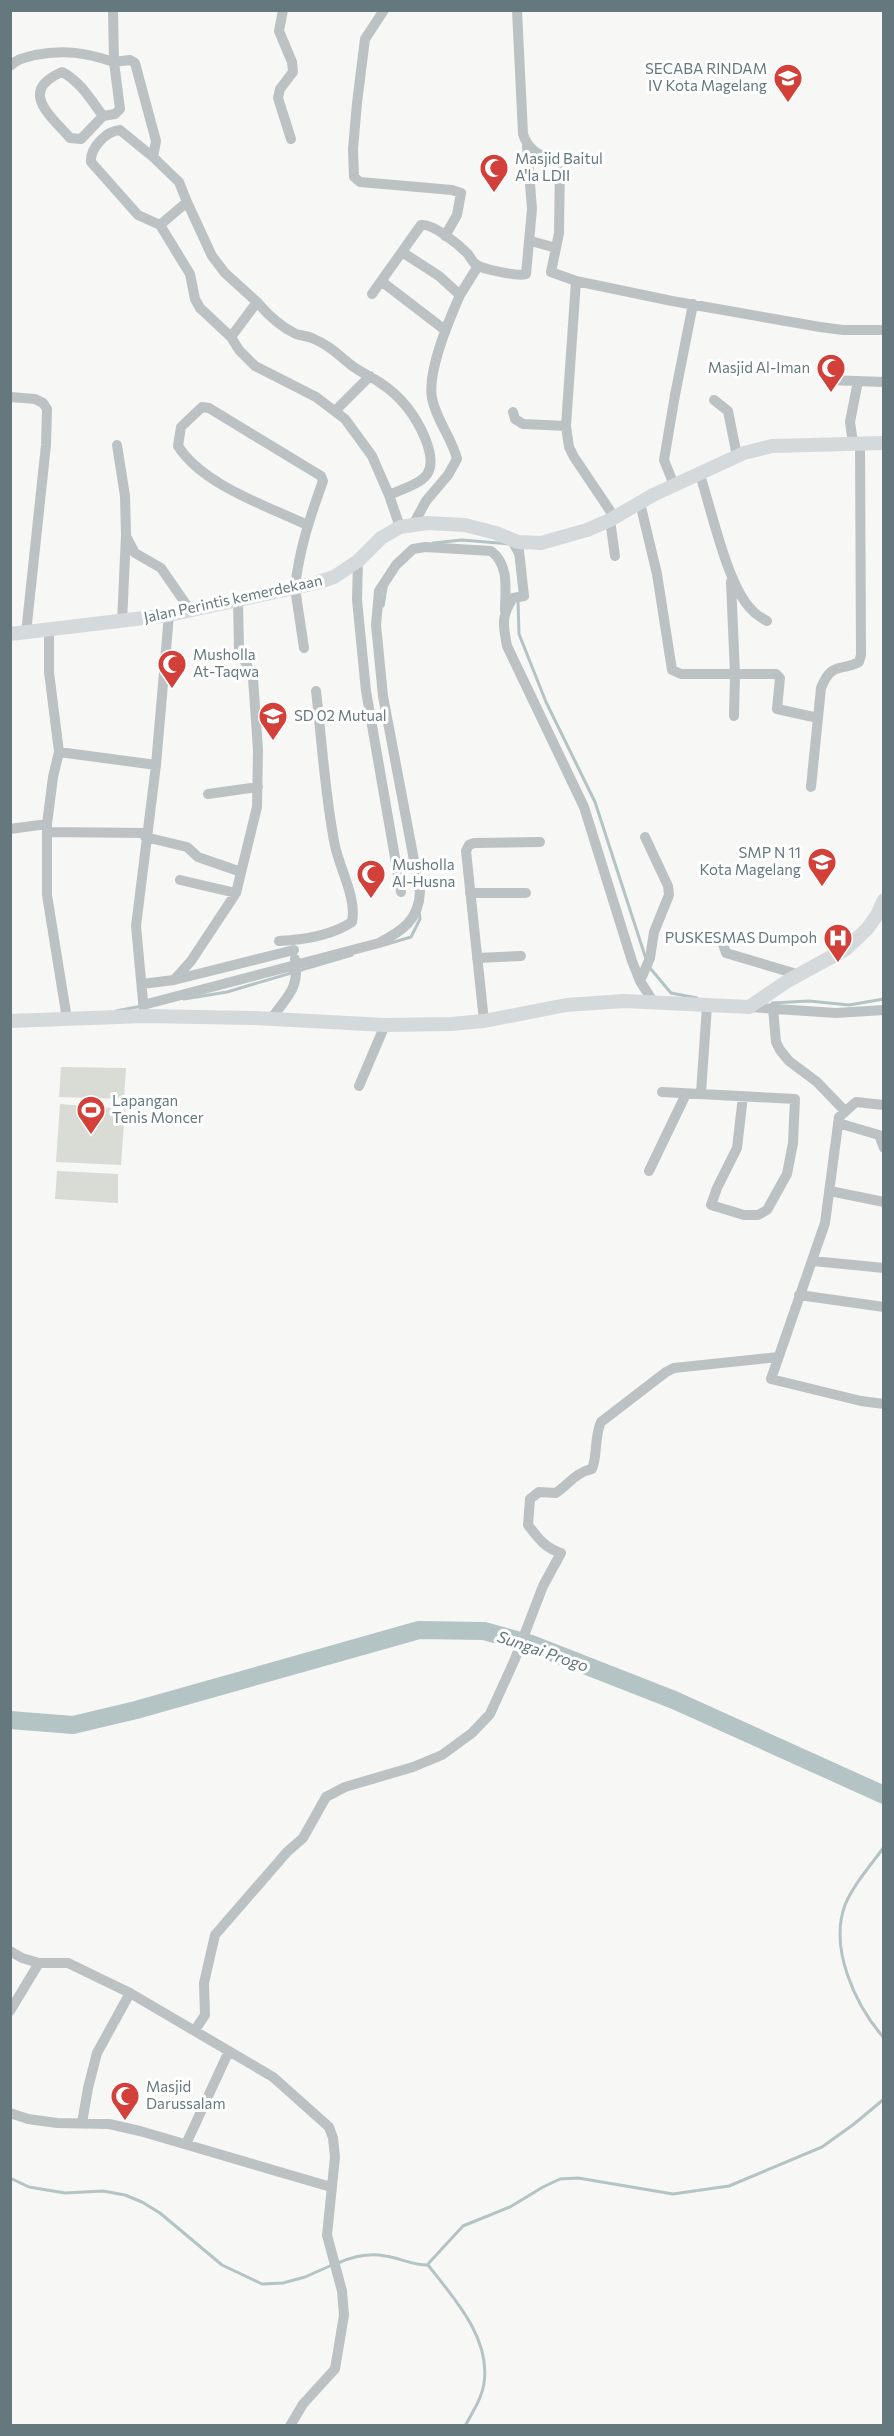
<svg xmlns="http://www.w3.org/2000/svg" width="894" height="2436" viewBox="0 0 894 2436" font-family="Commissioner,sans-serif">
  <rect width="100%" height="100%" fill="#f7f7f5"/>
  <path fill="#d8dcd5" d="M61,1067l65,1 -2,31 -65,-2z
    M60,1104l65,5 -4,56 -65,-3z
    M57,1171l61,3v29l-63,-4z"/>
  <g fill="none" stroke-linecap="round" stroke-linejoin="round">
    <path stroke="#b4c3c4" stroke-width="3" d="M433,543l29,-3 48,4 6,11
      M518,600l1,34 27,68 49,100 51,157
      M383,606l3,-18
      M384,945l27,-8 9,-18 -1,-8
      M650,968l21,25 26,5
      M184,999l43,-7 125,-37
      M772,1003l37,-2 40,4 35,-6
      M116,1011l26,-5
      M884,1847c-13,18 -31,38 -39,58 -16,43 10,100 39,133
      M10,2178l19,9 36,6 38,-2 22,4 17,7 18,11 62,52 40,19 21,-1 22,-6 27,-12
      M338,2263c14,-6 32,-10 47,-7 15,2 27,9 42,9l36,-39 47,-19 33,-20 17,-8 18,-1 95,16 56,-8 93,-39 32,-23 30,-25
      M428,2265c25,32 63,73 56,118 -2,15 -12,30 -19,43"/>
    <path stroke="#b4c3c4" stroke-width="18" d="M10,1720l63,5 63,-15 283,-80 65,1 47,13 143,56 210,95"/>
    <path stroke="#bcc2c4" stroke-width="10" d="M113,10l1,52 16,-2 5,3 21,78 -3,16
      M283,10l-4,21 13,31 1,10 -13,17 -2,9 13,41
      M384,10l-19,29 -8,64 -4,46 1,28 6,5 92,8 9,3 -4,22 -12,21
      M517,10l6,124c9,28 38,27 63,26
      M10,66c8,-8 15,-8 25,-11 29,-6 51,-2 79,7l6,47 -5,5 -12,2 -22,23 -11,-1c-20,-23 -52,-47 -8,-66 18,9 29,28 41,44
      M187,202l25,54 13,17 32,29
      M160,225l27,-23 -8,-20 -26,-25 -33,-27c-14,1 -30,18 -29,32l47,53 22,10 30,49 5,25 5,9 31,29 8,13 16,16 61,31 29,22 27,37 17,39 11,32
      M531,241l25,7 -5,24 25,9
      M556,248l3,-15 1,-72
      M402,252l37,24 21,19c-11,25 -33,76 -28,103 4,22 20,40 25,61l-9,16 -22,26 -13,24
      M381,281l64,49
      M372,294l49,-69c12,-2 38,20 47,29 2,3 5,9 9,11 6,4 41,12 49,9l6,-65 -5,-63
      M460,295l18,-29
      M231,337l26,-35c11,13 24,25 39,32 6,2 13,2 18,5 17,7 24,16 37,26 9,7 19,11 28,17 22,14 36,32 46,56 16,40 -3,43 -36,57
      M829,380l55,2
      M10,397l25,2 8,4 4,6 -1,36 -20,188
      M714,400l14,11 9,45
      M335,411l35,-35
      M513,412l2,7 8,5 43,2
      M853,443l-3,-21 8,-41
      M117,445l8,51 1,39 -4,87
      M699,472c12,35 28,114 53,138 4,5 10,8 15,11
      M674,485l-10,-25 11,-65 18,-91
      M640,503l17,71 15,96 9,4h95l4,4 -3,31 41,9
      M615,518l-41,-61 -5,-10 -3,-21 10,-145 96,20 148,26 23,3h41
      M610,520l5,36
      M127,538l8,15 26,15 29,42
      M518,542l6,54 -11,2c-12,18 -10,27 -6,48l77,161 48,154 8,20 14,22
      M358,561l-1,39 9,91 35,201
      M731,582l4,92 -1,42
      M49,630v42l10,80 -6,25 -6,47v71l20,124
      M304,648l-9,-60c4,-38 15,-71 28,-107l-2,-5 -112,-68 -7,-1 -21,20 -3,19c25,39 87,59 129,79
      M59,752l97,13
      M811,787l10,-99c11,-27 19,-16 38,-26l2,-7 -1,-212
      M208,794l50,-7
      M10,829l37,-5
      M47,832l99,1
      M145,837l42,10 11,10 43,15
      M180,880l56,13
      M470,893h56
      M279,941c24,-1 53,-6 73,-19 5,-23 -12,-53 -17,-76 -10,-50 -13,-104 -19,-155
      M722,941l4,12 74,22
      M477,958l44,-2
      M174,980l120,-30
      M640,981l10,-23 4,-26 15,-37 -1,-9 -23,-49
      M142,984l32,-4 17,-19 45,-68 21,-86 1,-57 -5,-72 -14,-29 -1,-49
      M143,1005l236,-62c23,-12 40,-23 41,-51l-37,-196 -7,-71 3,-34 17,-26 17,-16 12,-2 66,4c19,14 14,40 14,60
      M749,1007l87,6 48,-3
      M773,1008l3,34 4,8 9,11 28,21 28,29
      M144,1012l-8,-86 20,-161 13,-150
      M271,1019c16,-23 29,-30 24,-60
      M484,1021l-18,-170 3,-6 5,-2 66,-1
      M359,1086l26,-61
      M662,1092l133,7 -2,44 -6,31 -20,36 -9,5h-14l-33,-10 6,-17 20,-40 6,-52
      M701,1093l6,-87
      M884,1105l-28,-3 -17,15 -14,106 -54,156 90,22 23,3
      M838,1123l41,12 5,13
      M649,1171l37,-77
      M830,1191l54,11
      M813,1261l71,7
      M799,1295l85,12
      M10,1951l12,7 17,5
      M10,2011l29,-48h29l62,30 143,84 56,50 4,11 2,19 -8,78 15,56 2,24 -9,54 -32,35 -13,22
      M195,2030l10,-15 -1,-32 11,-48 72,-83 16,-14 23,-41 19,-10 68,-20 29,-12 30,-22 18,-19 25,-55 28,-73 18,-33c-16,-5 -23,-15 -33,-28l2,-26 9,-7 17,1c13,-9 20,-21 36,-24 6,-15 2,-32 9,-47l65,-50 8,-4 104,-11
      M10,2113l18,6 29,4 52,1 31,7 191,56
      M82,2123l6,-35 9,-35 33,-60
      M186,2144l43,-93"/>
    <path stroke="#d4d9db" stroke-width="14" d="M10,634l159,-19 147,-32 18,-6 24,-16 23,-23 19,-11 27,-4 38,2 31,8 22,9 23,1 46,-13 23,-10 43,-25 91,-42 28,-7 112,-3
      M10,1021l134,-5 110,2 131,7 66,-1 33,-3 82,-16 58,-4 125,6 40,-27 57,-31 21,-20 10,-14 7,-15"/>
  </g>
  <defs>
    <g id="school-pin" transform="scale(1.5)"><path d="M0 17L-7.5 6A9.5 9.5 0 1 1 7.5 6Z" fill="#d34039" stroke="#fff"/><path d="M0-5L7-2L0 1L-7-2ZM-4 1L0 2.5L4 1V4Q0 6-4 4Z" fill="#fff"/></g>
    <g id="mosque-pin" transform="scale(1.5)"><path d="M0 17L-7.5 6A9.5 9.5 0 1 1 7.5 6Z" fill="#d34039" stroke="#fff"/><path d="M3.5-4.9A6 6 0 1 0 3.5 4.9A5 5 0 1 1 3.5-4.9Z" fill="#fff"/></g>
    <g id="hospital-pin" transform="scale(1.5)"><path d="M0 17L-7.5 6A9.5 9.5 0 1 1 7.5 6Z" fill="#d34039" stroke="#fff"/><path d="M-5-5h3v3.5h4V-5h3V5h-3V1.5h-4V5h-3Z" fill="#fff"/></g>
    <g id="stadium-pin" transform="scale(1.5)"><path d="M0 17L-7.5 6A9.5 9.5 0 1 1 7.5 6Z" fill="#d34039" stroke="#fff"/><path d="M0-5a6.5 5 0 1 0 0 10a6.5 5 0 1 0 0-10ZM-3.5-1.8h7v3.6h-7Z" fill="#fff"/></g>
  </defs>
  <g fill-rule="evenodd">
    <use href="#school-pin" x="788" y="78"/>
    <use href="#mosque-pin" x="494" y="168"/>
    <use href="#mosque-pin" x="831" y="368"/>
    <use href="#mosque-pin" x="172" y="664"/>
    <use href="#school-pin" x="273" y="716"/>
    <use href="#school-pin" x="822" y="862"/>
    <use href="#mosque-pin" x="371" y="874"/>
    <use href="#hospital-pin" x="838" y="938"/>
    <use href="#stadium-pin" x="91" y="1110"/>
    <use href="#mosque-pin" x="125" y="2096"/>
  </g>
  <g text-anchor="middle" stroke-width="6" stroke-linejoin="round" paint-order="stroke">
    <g font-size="15" fill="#65787d" stroke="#fff" text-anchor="start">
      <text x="767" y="74" text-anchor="end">SECABA RINDAM<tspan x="767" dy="17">IV Kota Magelang</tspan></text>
      <text x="515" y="164">Masjid Baitul<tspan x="515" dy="17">A'la LDII</tspan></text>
      <text x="810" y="373" text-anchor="end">Masjid Al-Iman</text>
      <text x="193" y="660">Musholla<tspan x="193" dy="17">At-Taqwa</tspan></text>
      <text x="294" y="721">SD 02 Mutual</text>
      <text x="801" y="858" text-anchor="end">SMP N 11<tspan x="801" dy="17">Kota Magelang</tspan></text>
      <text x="392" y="870">Musholla<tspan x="392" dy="17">Al-Husna</tspan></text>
      <text x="817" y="943" text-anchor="end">PUSKESMAS Dumpoh</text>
      <text x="112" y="1106">Lapangan<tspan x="112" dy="17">Tenis Moncer</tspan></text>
      <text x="146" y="2092">Masjid<tspan x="146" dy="17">Darussalam</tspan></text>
    </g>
    <g font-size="15" fill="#65787d" stroke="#fff">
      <text transform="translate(233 599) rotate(-12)" y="5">Jalan Perintis kemerdekaan</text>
    </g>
    <g font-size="16" font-style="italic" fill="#607678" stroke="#fff">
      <text transform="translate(543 1651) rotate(19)" y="6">Sungai Progo</text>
    </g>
  </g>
  <rect width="894" height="2436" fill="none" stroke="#65787d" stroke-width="24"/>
</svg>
